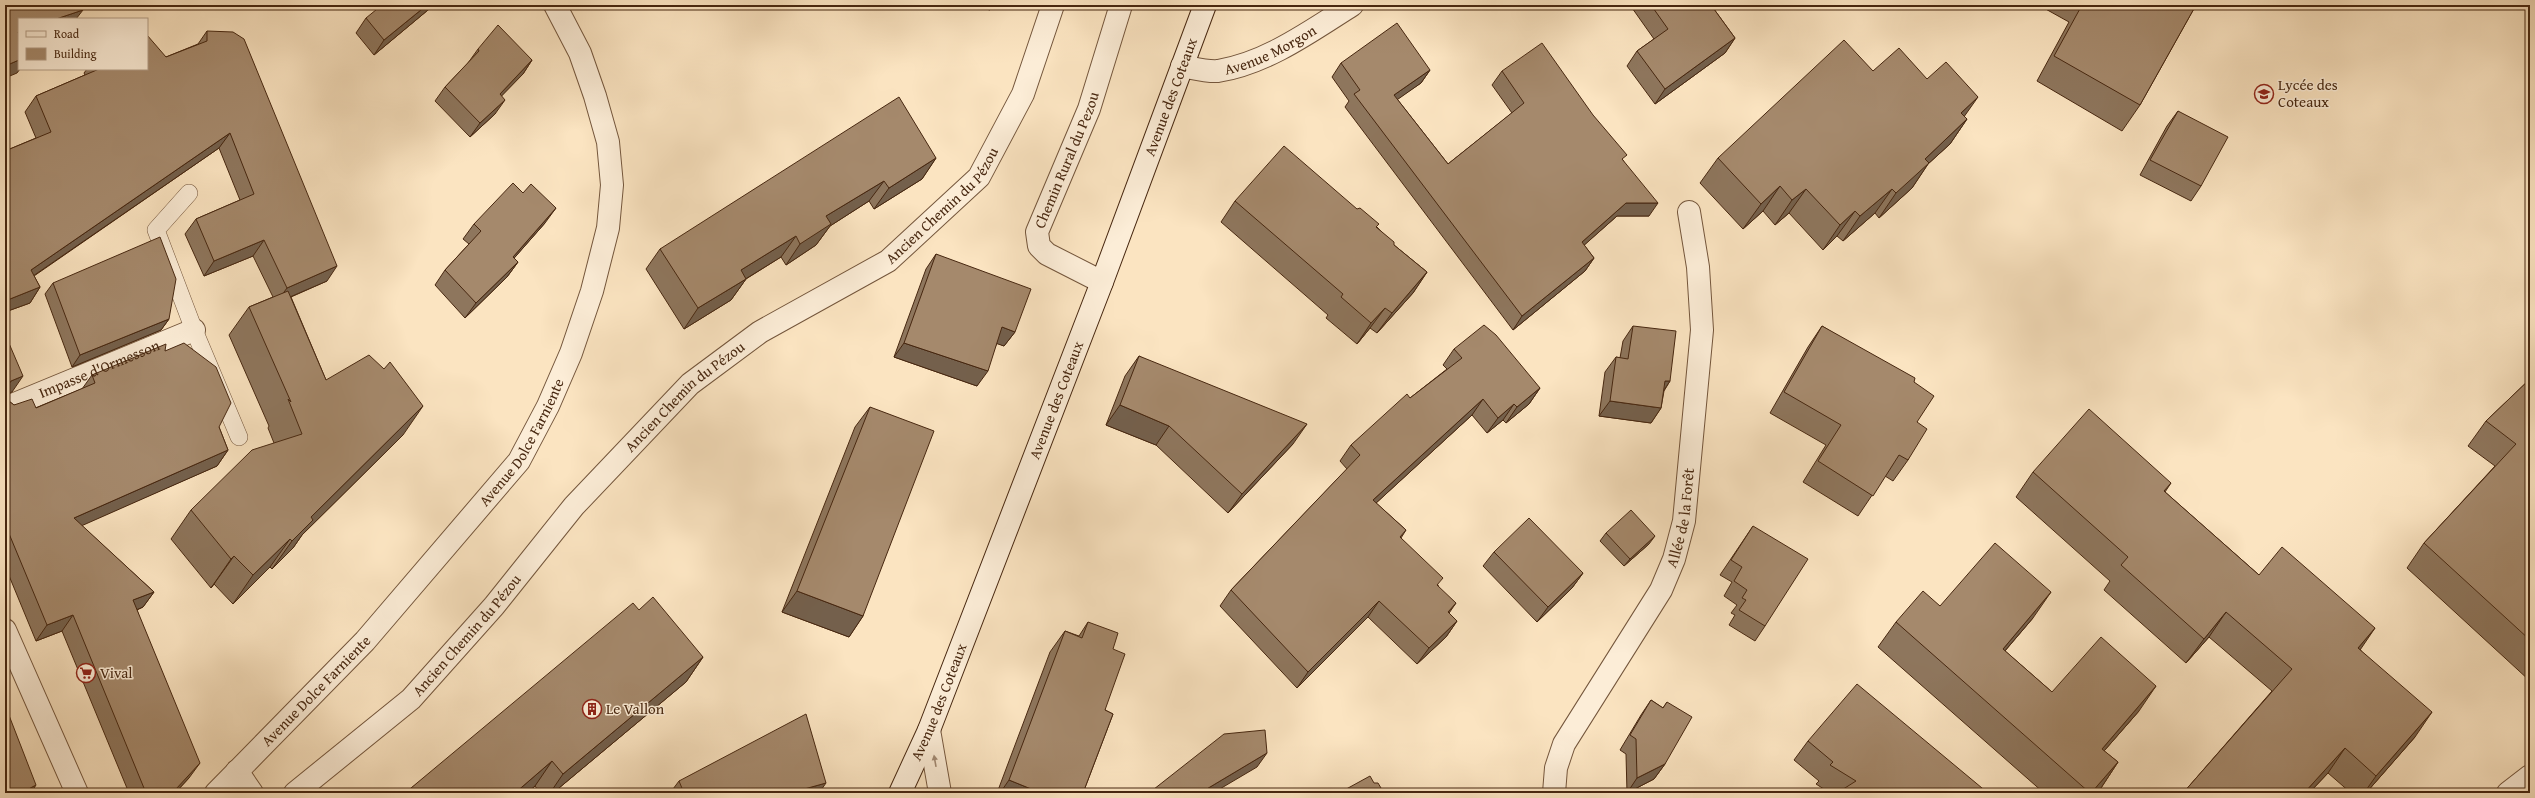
<svg xmlns="http://www.w3.org/2000/svg" width="2535" height="798" viewBox="0 0 2535 798" font-family="'Gentium Book Plus',serif">
  <rect width="100%" height="100%" fill="#fbe4c1"/>
  <filter id="stains"><feTurbulence type="fractalNoise" baseFrequency=".005" numOctaves="4"/><feColorMatrix values="0 0 0 0 .2 0 0 0 0 .09 0 0 0 0 .02 0 0 0 .5 -.17"/></filter>
  <radialGradient id="worn" r=".72"><stop offset=".6" stop-color="#630" stop-opacity="0"/><stop offset="1" stop-color="#630" stop-opacity=".3"/></radialGradient>
  <g fill="none" stroke-linecap="round" stroke-linejoin="round">
    <g stroke="#74563c" stroke-width="18">
      <path id="service" d="M189,193l-33,37 38,100 45,107"/>
    </g>
    <g stroke="#74563c" stroke-width="24">
      <g id="minor">
        <path id="s1" d="M1182,66c11,2 25,6 36,5 49,-8 93,-40 134,-66"/>
        <path id="s2" d="M1102,282l-55,-28 -8,-8 -2,-14 52,-123 32,-104"/>
        <path id="s3" d="M5,408l189,-78"/>
        <path d="M5,630l72,163"/>
        <path d="M237,771l15,22"/>
        <path id="s4" d="M216,793l149,-152 154,-180 29,-55 23,-53 21,-62 16,-63 4,-43 -4,-43 -13,-46 -15,-43 -25,-48"/>
        <path id="s5" d="M295,793l116,-94 83,-93 80,-100 116,-122 70,-52 128,-71 91,-84 44,-83 30,-89"/>
        <path id="s6" d="M1554,793l2,-25 8,-24 97,-154 13,-31 10,-38 18,-191 -4,-63 -9,-55"/>
        <path d="M2508,793l22,-17"/>
      </g>
    </g>
    <g stroke="#74563c" stroke-width="24">
      <path id="tertiary" d="M929,730l11,63"/>
    </g>
    <g stroke="#472710" stroke-width="24">
      <g id="secondary">
        <path id="s7" d="M900,793l29,-63 173,-448 103,-277"/>
      </g>
    </g>
    <use href="#service" stroke="#fcedd7" stroke-width="17"/>
    <use href="#minor" stroke="#fcedd7" stroke-width="22"/>
    <use href="#tertiary" stroke="#fcedd7" stroke-width="22"/>
    <use href="#secondary" stroke="#fcedd7" stroke-width="22"/>
  </g>
  <path fill="#8e765d" stroke="#472710" d="M434,5l-60,50 -18,-22 10,-15z
    M1630,5h81l24,33 -10,15 -70,51 -28,-38 10,-15 17,-12z
    M1933,5h6l-5,4z
    M2043,5h153l-56,100 -18,26 -85,-50 32,-59 -27,-15z
    M207,31l120,250 -36,16 35,83 77,55 -101,100 -9,13 -21,21 -2,-2 -37,37 -19,-20 -3,4 -40,-49 20,-29 83,-67 -6,-15 1,-2 -40,-91 20,-28 24,-10 -20,-41 -49,20 -19,-42 11,-15 44,-19 -21,-52 -185,128 6,11 -10,16 -25,9v-161l31,-13 -11,-26 11,-16 49,-21 -1,-2 3,-4h60l19,-12 32,-13z
    M478,49l54,11 -9,14 -22,22 -6,18 -25,23 -35,-36 10,-14 23,-24z
    M1341,63l89,7 -9,13 -24,16 51,65 64,-51 -20,-28 10,-14 121,89 26,56h-32l-33,29 10,13 -9,13 -72,59 -168,-223 4,-6 -17,-24z
    M1873,71l54,8 40,40 -17,25 -22,20 -16,24 -33,30 -4,-5 -32,28 -6,-5 -14,14 -34,-37 -14,12 -12,-14 -20,18 -43,-46 18,-25z
    M2178,111l23,75 -10,15 -51,-26 27,-49z
    M936,158l-14,21 -48,30 -5,-8 -39,25 -14,19 -30,20 -5,-8 -35,22 -15,21 -47,29 -38,-60 14,-20z
    M1235,201l142,26 17,18 33,27 -14,21 -36,40 -7,-5 -13,16 -31,-26 2,-3 -107,-93z
    M545,223l-31,35 4,4 -11,15 -42,41 -30,-33 10,-15 24,-26 -6,-5 11,-15z
    M936,254l79,78 -11,14 -7,-3 -20,43 -83,-29 32,-88z
    M53,283l116,36 -8,11 -89,37 -27,-73z
    M1633,326l37,55 -6,10 -3,17 -10,15 -52,-7 6,-44 11,-15 4,1 3,-17z
    M1822,326l92,56 3,40 -9,38 -15,21 -8,-5 -27,40 -55,-34 23,-37 -56,-32 38,-66z
    M1454,349l86,39 -11,16 -23,19 -3,-3 -16,13 -15,-18 -96,88 30,27 -5,8 37,47 11,29 8,7 -11,16 -29,27 -49,-47 -71,71 -77,-82 11,-16 116,-121 -7,-8 11,-16 59,-47 37,-29 -4,-4z
    M165,351l54,76 9,23 -11,16 -136,59 73,67 -11,15 -6,3 52,168 -14,15h-46l-67,-162 -26,10 -31,-75v-168l9,7 22,3 46,-19 10,-14z
    M1139,356l154,88 -65,69 -72,-68 -50,-20 19,-49z
    M2530,379v302l-123,-113 17,-25 71,-77 -27,-20 18,-25z
    M870,407l-7,209 -14,21 -67,-25 73,-185z
    M2033,472l138,11 -6,9 94,83 101,74 55,88 -49,56h-15l-23,-20 -19,20h-126l89,-102 -63,-54 -23,26 -82,-73 6,-9 -94,-84z
    M1753,526l12,100 -10,15 -26,-16 6,-10 -4,-2 6,-8 -13,-9 8,-14 -12,-7z
    M1606,533l43,11 -25,22 -24,-25z
    M1494,552l89,21 -11,15 -35,34 -54,-56z
    M1940,606l93,12 -28,33 47,41 87,19 -35,40 14,11 -17,26 -5,5h-52l-166,-146 18,-25z
    M639,610l64,47 -17,25 -133,111h-13l-5,-7 -8,7h-122z
    M1088,622l17,88 8,4 -30,79h-86l53,-141 15,-21 14,5z
    M1651,700l12,8 4,-6 -2,62 -11,15 -27,14 -1,-39 -6,-4 21,-35z
    M1808,741l180,52h-158l-14,-9 3,-3 -25,-21z
    M679,781l140,12h-149z"/>
  <path fill="#74604c" stroke="#472710" d="M427,5h7l-60,50 10,-15z
    M969,5h24l-3,5z
    M83,10l-7,9h-20z
    M1735,38l-10,15 -70,51 10,-15z
    M19,60v9h1l-3,4 -12,5v-12z
    M532,60l-9,14 -33,34 10,-14z
    M1430,70l-9,13 -37,26 10,-14z
    M1978,97l-17,24v-8z
    M505,100l-10,14 -25,23 10,-14z
    M1967,119l-17,25 -22,20 -16,24 -33,30 17,-25 29,-34z
    M230,133l-11,15 -199,137 11,-15z
    M936,158l-14,21 -48,30 15,-21z
    M884,181l-15,20 -39,25 -14,19 -30,20 14,-21 26,-28z
    M1780,186l-17,25 -20,18 18,-25z
    M1806,189l-17,24 -14,12 17,-25z
    M1892,189l-17,24 -32,28 17,-25z
    M1626,203h32l-9,13h-32l-45,40 10,-14z
    M556,208l-11,15 -43,49 11,-15z
    M1855,211l-18,25 -14,14 17,-25z
    M796,236l-15,21 -55,34 15,-21z
    M264,240l-11,16 -49,20 10,-15z
    M1594,258l-9,13 -72,59 9,-14z
    M518,262l-11,15 -42,41 11,-15z
    M337,266l-10,15 -51,22 11,-15z
    M1427,272l-14,21 -36,40 15,-20z
    M746,279l-15,21 -47,29 14,-21z
    M40,287l-10,16 -25,9v-11z
    M1385,308l-15,20 -13,16 14,-21z
    M169,319l-8,11 -89,37 8,-12z
    M1002,327l13,5 -11,14 -12,-4z
    M904,343l84,28 -11,15 -83,-29z
    M23,376l-11,16 -7,3v-6l6,-8z
    M1665,381h5l-10,15z
    M1540,388l-11,16 -23,19 11,-16z
    M1483,399l-11,16 -110,101 11,-16z
    M1610,401l51,7 -10,15 -52,-7z
    M1514,404l-11,16 -16,13 11,-15z
    M1120,405l49,21 -13,19 -50,-20z
    M423,406l-20,29 -101,100 -9,13 -21,21 20,-28 19,-24z
    M1307,424l-14,20 -65,69 14,-19z
    M228,450l-11,16 -154,68 11,-16z
    M1655,536l-6,8 -25,22 6,-7z
    M290,539l-20,28 -37,37 20,-29z
    M234,556l-20,28 -3,4 20,-29z
    M1583,573l-11,15 -35,34 11,-15z
    M797,591l66,25 -14,21 -67,-25z
    M154,592l-11,15 -21,9 11,-16z
    M2051,592l-18,26 -48,56 18,-25z
    M1379,601l-11,16 -71,71 11,-16z
    M1456,603l-11,16 3,-7z
    M2226,612l-17,25 -23,26 18,-24z
    M73,615l-11,16 -26,10 11,-16z
    M1457,621l-11,16 -29,27 12,-16z
    M2375,628l-17,25v-5z
    M703,657l-17,25 -133,111h-3l13,-19z
    M2156,686l-17,25 -55,63 18,-25z
    M2432,712l-17,25 -49,56h-2l12,-17z
    M2345,748l-17,25 -19,20h-5z
    M1267,753l-10,14 -44,26h-13z
    M552,761l-17,25 -8,7h-12z
    M2118,762l-17,26 -5,5h-5z
    M200,763l-11,15 -14,15h-8z
    M1665,764l-11,15 -27,14 10,-15z
    M1009,780l32,13h-41z
    M826,783l-7,10h-29z
    M36,785l-5,8h-10z"/>
  <path fill="#a5896c" stroke="#472710" d="M12,5h68l3,5 -27,9h-37v13h-1l1,2v26l-14,6v-58z
    M382,5h45l-43,35 -18,-22z
    M1651,5h60l24,33 -70,51 -28,-38 31,-22z
    M2082,5h114l-56,100 -86,-49z
    M1397,23l33,47 -36,25 54,69 76,-61 -22,-32 40,-28 51,72 34,40 -5,4 36,44h-32l-44,39 12,16 -72,58 -168,-222 6,-4 -19,-27z
    M498,25l34,35 -32,34 5,6 -25,23 -35,-36 34,-36 -1,-2z
    M207,31l26,1 11,7 93,227 -50,22 -23,-48 -50,21 -18,-42 58,-25 -24,-61 -199,137 9,17 -35,14v-150l46,-19 -15,-36 63,-27h48v-34l19,22 41,-16z
    M1844,40l29,31 26,-23 28,31 19,-17 32,35 -17,16 6,6 -42,40 4,4 -33,30 -4,-4 -32,27 -5,-5 -15,14 -34,-36 -14,11 -12,-14 -19,18 -43,-46z
    M899,97l37,61 -47,30 -5,-7 -58,35 5,8 -31,20 -4,-8 -55,34 5,9 -48,29 -38,-59z
    M2178,111l50,26 -27,49 -51,-26z
    M1284,146l73,63 3,-1 19,16 -3,3 18,15v3l33,27 -35,41 -7,-5 -14,15 -30,-26 2,-3 -108,-93z
    M513,183l10,10 8,-9 25,24 -43,49 5,5 -42,41 -31,-33 36,-39 -7,-7z
    M160,237l16,42 -7,40 -89,36 -27,-72z
    M936,254l95,35 -16,43 -13,-5 -14,44 -84,-28z
    M288,291l38,89 43,-25 15,14 6,-7 33,44 -112,111 2,3 -21,21 -2,-2 -37,36 -19,-19 -3,3 -40,-49 61,-60 50,-16 -14,-35 3,3 -42,-95z
    M1484,325l12,10 44,53 -23,19 -3,-3 -16,14 -15,-19 -110,101 33,30 -6,7 43,41 -6,7 19,18 -8,9 9,9 -28,27 -50,-47 -71,71 -77,-82 129,-135 -9,-10 56,-51 3,4 52,-40 -8,-9z
    M1633,326l43,5 -6,50h-5l-4,27 -51,-7 6,-44 12,2z
    M1822,326l93,52 -1,4 20,14 -17,26 10,7 -19,31 -9,-5 -26,41 -55,-35 23,-36 -57,-33z
    M5,334l18,42 -12,5 -6,8z
    M184,343l32,24 15,36 -12,24 9,23 -154,68 80,74 -21,8 67,163 -24,26 -9,4h-21l-73,-178 -26,10 -42,-101v-126l9,7 18,-6 4,9 59,-25 -3,-8 74,-31 -1,7z
    M1139,356l168,68 -65,70 -73,-68 -49,-21z
    M2530,379v261l-106,-97 92,-99 -30,-23z
    M870,407l64,24 -71,185 -66,-25z
    M2089,409l82,74 -7,8 95,84 23,-28 93,81 -17,20 74,64 -56,64 -31,-28 -41,45h-121l109,-124 -66,-57 -22,27 -83,-74 7,-8 -95,-85z
    M1631,510l24,26 -25,23 -24,-26z
    M1529,518l54,55 -35,34 -54,-55z
    M1753,526l55,33 -43,67 -26,-16 7,-10 -4,-2 5,-8 -13,-9 8,-14 -11,-7z
    M1995,543l56,49 -48,57 49,43 49,-55 55,49 -54,63 16,13 -27,31h-1l-194,-171 27,-31 17,15z
    M653,597l50,60 -140,117 -11,-13 -37,32h-110l228,-190 6,7z
    M1088,622l30,11 -5,16 12,5 -20,56 8,4 -30,79h-42l-32,-13 56,-149 17,7z
    M1857,684l131,109h-151l19,-12 -26,-16 3,-3 -25,-21z
    M1651,700l12,8 4,-6 25,15 -27,47 -28,14 -1,-39 -6,-4z
    M5,705l31,80 -15,8h-16z
    M806,714l20,69 -36,10h-106l-5,-12z
    M1265,730l2,23 -67,40h-51l75,-59z
    M1370,776l4,7h4l6,10h-45z"/>
  <defs><path id="oneway-solid" d="M-6-.8H1V-3.2L6.5 0L1 3.2V.8H-6Z"/></defs>
  <use fill="#a28a74" href="#oneway-solid" transform="translate(935 761) rotate(-100)"/>
  <defs>
    <g id="school-ring" transform="scale(1)"><circle r="9.5" fill="#fcedd7" stroke="#8f2418" stroke-width="1.5"/><path d="M0-5L7-2L0 1L-7-2ZM-4 1L0 2.5L4 1V4Q0 6-4 4Z" fill="#8f2418"/></g>
    <g id="supermarket-ring" transform="scale(1)"><circle r="9.5" fill="#fcedd7" stroke="#8f2418" stroke-width="1.5"/><path d="M-6-5.5h2.5l.6 2H6L4.5 2H-2.5L-4.4-4H-6ZM-1.5 3.2a1.3 1.3 0 1 0 .1 0ZM3 3.2a1.3 1.3 0 1 0 .1 0Z" fill="#8f2418"/></g>
    <g id="building-ring" transform="scale(1)"><circle r="9.5" fill="#fcedd7" stroke="#8f2418" stroke-width="1.5"/><path d="M-4-6H4V6H1V3H-1V6H-4ZM-2.5-4.3h1.7v1.8h-1.7ZM.8-4.3h1.7v1.8H.8ZM-2.5-1h1.7V.8h-1.7ZM.8-1h1.7V.8H.8Z" fill="#8f2418"/></g>
  </defs>
  <g fill-rule="evenodd">
    <use href="#school-ring" x="2264" y="94"/>
    <use href="#supermarket-ring" x="86" y="673"/>
    <use href="#building-ring" x="592" y="709"/>
  </g>
  <g text-anchor="middle" stroke-width="3" stroke-linejoin="round" paint-order="stroke">
    <g font-size="15" fill="#472710" stroke="#fcedd7">
      <text dy="5" stroke="none"><textPath href="#s1" startOffset="93">Avenue Morgon</textPath></text>
      <text dy="5" stroke="none"><textPath href="#s7" startOffset="747">Avenue des Coteaux</textPath></text>
      <text dy="5" stroke="none"><textPath href="#s2" startOffset="165">Chemin Rural du Pezou</textPath></text>
      <text dy="5" stroke="none"><textPath href="#s5" startOffset="882">Ancien Chemin du Pézou</textPath></text>
      <text dy="5" stroke="none"><textPath href="#s3" startOffset="102">Impasse d'Ormesson</textPath></text>
      <text dy="5" stroke="none"><textPath href="#s5" startOffset="558">Ancien Chemin du Pézou</textPath></text>
      <text dy="5" stroke="none"><textPath href="#s7" startOffset="423">Avenue des Coteaux</textPath></text>
      <text dy="5" stroke="none"><textPath href="#s4" startOffset="467">Avenue Dolce Farniente</textPath></text>
      <text dy="5" stroke="none"><textPath href="#s6" startOffset="308">Allée de la Forêt</textPath></text>
      <text dy="5" stroke="none"><textPath href="#s5" startOffset="234">Ancien Chemin du Pézou</textPath></text>
      <text dy="5" stroke="none"><textPath href="#s4" startOffset="143">Avenue Dolce Farniente</textPath></text>
      <text dy="5" stroke="none"><textPath href="#s7" startOffset="99">Avenue des Coteaux</textPath></text>
    </g>
    <g font-size="15" fill="#472710" stroke="#fcedd7" text-anchor="start">
      <text x="2278" y="90">Lycée des<tspan x="2278" dy="17">Coteaux</tspan></text>
      <text x="100" y="678">Vival</text>
      <text x="606" y="714">Le Vallon</text>
    </g>
  </g>
  <rect width="2535" height="798" fill="none" stroke="#fbe4c1" stroke-width="20"/>
  <rect x="6" y="6" width="2523" height="786" fill="none" stroke="#472710" stroke-width="2"/>
  <rect x="10" y="10" width="2515" height="778" fill="none" stroke="#472710"/>
  <rect x="18" y="18" width="130" height="52" fill="#fcedd7" stroke="#b49e87"/>
  <rect x="26" y="31" width="20" height="6" fill="#fcedd7" stroke="#b49e87"/>
  <text x="54" y="38" font-size="12" fill="#472710">Road</text>
  <rect x="26" y="48" width="20" height="12" fill="#a5896c" stroke="#b49e87"/>
  <text x="54" y="58" font-size="12" fill="#472710">Building</text>
  <rect width="100%" height="100%" filter="url(#stains)"/>
  <rect width="100%" height="100%" fill="url(#worn)"/>
</svg>
